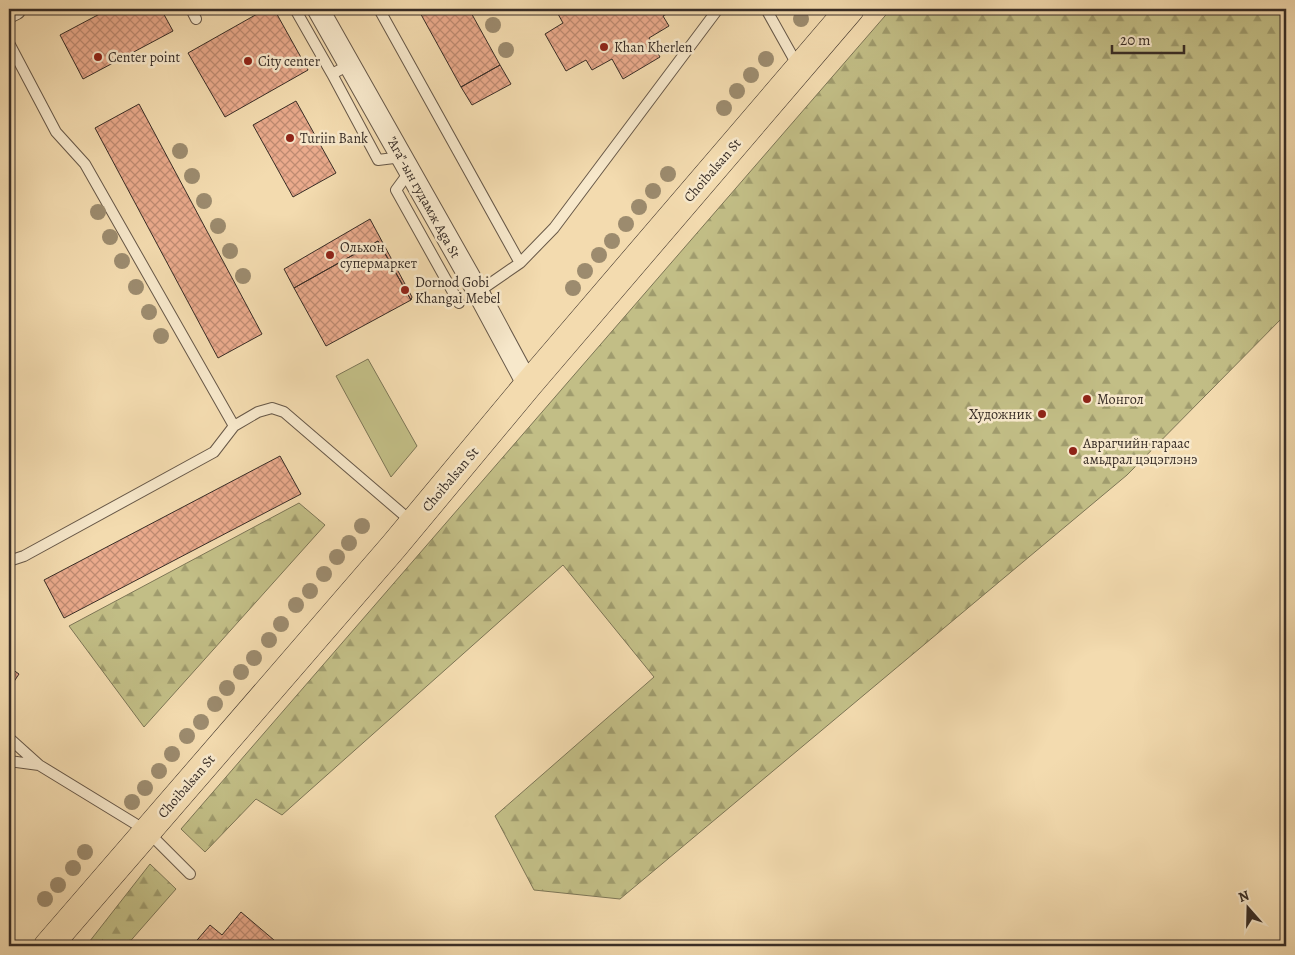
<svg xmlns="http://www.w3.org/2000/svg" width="1295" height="955" viewBox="0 0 1295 955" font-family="Alegreya,serif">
  <defs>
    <pattern id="forest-firs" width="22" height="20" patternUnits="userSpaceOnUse" patternTransform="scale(1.25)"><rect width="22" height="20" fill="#c2be86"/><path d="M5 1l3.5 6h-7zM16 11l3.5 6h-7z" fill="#9f9b6d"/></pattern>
    <pattern id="building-cross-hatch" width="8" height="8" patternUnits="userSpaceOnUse" patternTransform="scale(1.25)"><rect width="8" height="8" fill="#eaaa8c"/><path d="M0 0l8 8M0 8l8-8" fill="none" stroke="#bf8b72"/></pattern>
  </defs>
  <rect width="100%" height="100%" fill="#f3dbaf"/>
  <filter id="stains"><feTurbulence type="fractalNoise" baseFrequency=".004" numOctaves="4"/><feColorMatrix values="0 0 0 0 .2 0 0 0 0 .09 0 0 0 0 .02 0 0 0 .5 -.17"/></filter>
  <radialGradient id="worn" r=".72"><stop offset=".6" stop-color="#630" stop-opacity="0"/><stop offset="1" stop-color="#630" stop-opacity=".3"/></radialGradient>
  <path fill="#c2be86" stroke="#7d7656" d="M368,359l49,87 -26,31 -55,-101z"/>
  <path fill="url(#forest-firs)" stroke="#7d7656" d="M891,9h395v305l-159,161 -507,424 -86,-9 -39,-74 159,-139 -91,-112 -281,250 -26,-16 -51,53 -24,-23z
    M299,503l26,22 -181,202 -75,-101z
    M150,864l26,25 -50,57h-40z"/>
  <path fill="url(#building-cross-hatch)" stroke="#382d26" d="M109,9h52l12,22 -90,48 -23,-44z
    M266,9h8l34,61 -83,47 -37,-64z
    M418,9h51l31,56 -39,22z
    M568,9h108l-13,7 6,10 -20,12 11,19 -37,22 -11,-20 -20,11 -6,-10 -20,11 -21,-37 18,-11 -5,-9z
    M500,65l11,19 -39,21 -11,-18z
    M296,101l40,72 -43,24 -40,-72z
    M139,104l123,230 -44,24 -123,-230z
    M370,219l42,78 -1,3 -33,-59 -84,47 -10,-19z
    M378,241l33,59 -85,46 -32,-58z
    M280,456l21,38 -237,124 -20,-38z
    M9,667l10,7 -10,15z
    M241,912l40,34h-89l18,-21 12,10z"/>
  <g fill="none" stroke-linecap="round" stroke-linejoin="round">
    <g stroke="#675848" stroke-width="12">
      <path id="lane" d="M191,9l5,10
        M295,9l37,65
        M379,9l141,254 -42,29
        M766,9l33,59
        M9,43l47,89 29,32 149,262 24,-14 14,-4 12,4 128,110
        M349,65l-17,9 46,86 24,-3
        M410,171l-14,19 63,113
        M520,263l34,-35 164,-219
        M9,561l15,-5 190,-104 20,-26
        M9,738l30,27 108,66 43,43
        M9,761l30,4"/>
    </g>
    <g stroke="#675848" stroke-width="23">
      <path id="street" d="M318,9l160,283 50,93
        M9,12l6,-3"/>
    </g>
    <g stroke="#382d26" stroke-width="29">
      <path id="highway" d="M48,946l346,-400 134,-161 322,-376"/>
    </g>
    <use href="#lane" stroke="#f7e8cb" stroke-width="10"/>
    <use href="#street" stroke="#f7e8cb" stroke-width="21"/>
    <use href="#highway" stroke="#f3dbaf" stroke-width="28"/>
  </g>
  <g fill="#9c8b6e">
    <circle cx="801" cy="19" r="8"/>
    <circle cx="493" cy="25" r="8"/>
    <circle cx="506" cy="50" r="8"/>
    <circle cx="766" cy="59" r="8"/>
    <circle cx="751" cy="75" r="8"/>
    <circle cx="737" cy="91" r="8"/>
    <circle cx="724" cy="108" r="8"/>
    <circle cx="180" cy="151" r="8"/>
    <circle cx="668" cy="174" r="8"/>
    <circle cx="192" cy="176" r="8"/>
    <circle cx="653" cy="191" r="8"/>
    <circle cx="204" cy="201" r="8"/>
    <circle cx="639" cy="207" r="8"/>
    <circle cx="98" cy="212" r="8"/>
    <circle cx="626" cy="224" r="8"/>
    <circle cx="218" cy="226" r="8"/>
    <circle cx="110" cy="237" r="8"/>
    <circle cx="612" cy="241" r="8"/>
    <circle cx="230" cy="251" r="8"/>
    <circle cx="599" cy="255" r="8"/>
    <circle cx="122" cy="261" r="8"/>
    <circle cx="585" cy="271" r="8"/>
    <circle cx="243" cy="276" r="8"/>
    <circle cx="136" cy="287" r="8"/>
    <circle cx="573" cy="288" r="8"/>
    <circle cx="149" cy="312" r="8"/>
    <circle cx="161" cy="336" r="8"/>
    <circle cx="362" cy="526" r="8"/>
    <circle cx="349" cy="543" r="8"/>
    <circle cx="337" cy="557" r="8"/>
    <circle cx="324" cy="574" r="8"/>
    <circle cx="310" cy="591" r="8"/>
    <circle cx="296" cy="605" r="8"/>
    <circle cx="281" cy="624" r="8"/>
    <circle cx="269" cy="640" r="8"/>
    <circle cx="254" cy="658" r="8"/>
    <circle cx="241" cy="672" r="8"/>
    <circle cx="227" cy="688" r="8"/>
    <circle cx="215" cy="704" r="8"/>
    <circle cx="201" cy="722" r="8"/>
    <circle cx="187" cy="736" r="8"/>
    <circle cx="172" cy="754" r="8"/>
    <circle cx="159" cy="771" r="8"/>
    <circle cx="145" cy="788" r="8"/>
    <circle cx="132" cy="802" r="8"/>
    <circle cx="85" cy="852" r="8"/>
    <circle cx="73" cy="868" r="8"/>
    <circle cx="58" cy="885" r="8"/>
    <circle cx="45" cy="899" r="8"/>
  </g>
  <g fill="#8f2418" stroke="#f7e8cb" stroke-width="2">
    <circle cx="604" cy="47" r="5"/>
    <circle cx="98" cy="57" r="5"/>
    <circle cx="248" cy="61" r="5"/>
    <circle cx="290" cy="138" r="5"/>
    <circle cx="330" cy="255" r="5"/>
    <circle cx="405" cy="290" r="5"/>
    <circle cx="1087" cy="399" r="5"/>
    <circle cx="1042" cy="414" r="5"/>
    <circle cx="1073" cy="451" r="5"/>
  </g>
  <g text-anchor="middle" stroke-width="5" stroke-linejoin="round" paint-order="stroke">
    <g font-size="14" fill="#382d26" stroke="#f7e8cb" text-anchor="start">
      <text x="614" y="52">Khan Kherlen</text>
      <text x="108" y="62">Center point</text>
      <text x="258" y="66">City center</text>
      <text x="300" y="143">Turiin Bank</text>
      <text x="340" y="252">Ольхон<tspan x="340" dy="16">супермаркет</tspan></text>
      <text x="415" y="287">Dornod Gobi<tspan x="415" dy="16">Khangai Mebel</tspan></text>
      <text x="1097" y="404">Монгол</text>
      <text x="1032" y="419" text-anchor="end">Художник</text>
      <text x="1083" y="448">Аврагчийн гараас<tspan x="1083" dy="16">амьдрал цэцэглэнэ</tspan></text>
    </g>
    <g font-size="14" fill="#382d26" stroke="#f7e8cb">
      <text transform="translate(712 170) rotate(-49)" y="5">Choibalsan St</text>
      <text transform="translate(424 197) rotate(61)" y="5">"Ага"-ын гудамж Aga St</text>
      <text transform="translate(450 479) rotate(-50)" y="5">Choibalsan St</text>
      <text transform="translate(186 786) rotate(-49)" y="5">Choibalsan St</text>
    </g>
  </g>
  <rect width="1295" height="955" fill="none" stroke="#f3dbaf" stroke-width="30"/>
  <rect x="10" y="10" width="1275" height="935" fill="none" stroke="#382d26" stroke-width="2.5"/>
  <rect x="15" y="15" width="1265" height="925" fill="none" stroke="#382d26"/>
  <g transform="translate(1248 908) rotate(340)" stroke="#f7e8cb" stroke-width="4" paint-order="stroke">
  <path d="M0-4L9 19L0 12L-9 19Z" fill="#382d26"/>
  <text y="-8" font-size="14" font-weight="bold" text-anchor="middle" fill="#382d26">N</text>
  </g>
  <path d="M1112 45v8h72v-8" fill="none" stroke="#382d26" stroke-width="2.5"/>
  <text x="1120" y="45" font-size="15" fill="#382d26" stroke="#f7e8cb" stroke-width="4" paint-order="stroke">20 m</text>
  <rect width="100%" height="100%" filter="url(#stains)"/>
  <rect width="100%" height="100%" fill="url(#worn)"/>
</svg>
